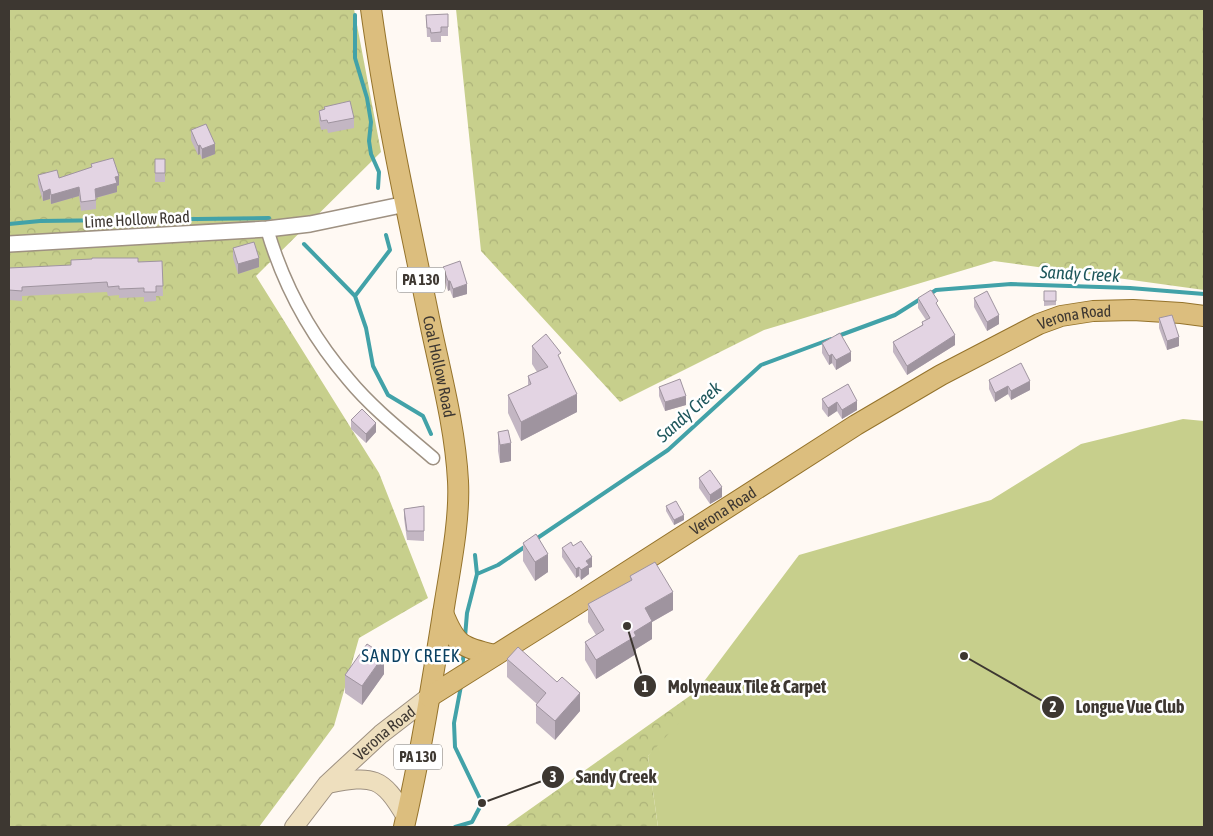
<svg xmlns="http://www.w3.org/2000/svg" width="1213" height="836" viewBox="0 0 1213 836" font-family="'Asap Condensed',sans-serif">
  <defs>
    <pattern id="forest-crowns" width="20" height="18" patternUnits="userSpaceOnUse" patternTransform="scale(1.25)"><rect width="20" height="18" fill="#c7cf8c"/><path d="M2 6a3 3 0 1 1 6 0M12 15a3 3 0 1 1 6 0" fill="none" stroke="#acb279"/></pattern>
  </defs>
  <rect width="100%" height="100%" fill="#fff9f3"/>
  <path fill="#c7cf8c" d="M1183,419l21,2v406h-546l-10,-71 151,-201 192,-55 90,-56z"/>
  <path fill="url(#forest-crowns)" d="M9,9h345l27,143 -125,124 123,197 49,125 -69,40 -25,88 -75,101h-250z
    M456,9h748v281l-210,-29 -230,69 -144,72 -139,-151z
    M732,666l-84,90 10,71h-153z"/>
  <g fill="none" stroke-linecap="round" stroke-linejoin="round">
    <path stroke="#42a2a8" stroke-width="4" d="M355,15v43l12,40 4,24 -2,19 2,13 8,18 -1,16
      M9,224l31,-3 229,-3
      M304,244l51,52 11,32 7,38 15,29 35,21 8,18
      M930,294l6,-4 75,-6 119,4 74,6
      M355,296l35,-46 -4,-15
      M838,336l57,-21 27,-17
      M536,539l132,-89 93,-85 70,-26
      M475,555l2,19
      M465,637l2,-24 10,-39 21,-9 28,-19
      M462,669l2,-18
      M455,827l17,-5 10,-19 -27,-56 -1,-24 7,-37"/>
    <g stroke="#9e9182" stroke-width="15">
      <path id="minor" d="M267,229c16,55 44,107 82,151 24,29 55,53 84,78"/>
    </g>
    <g stroke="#9e9182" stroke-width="18">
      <path id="tertiary" d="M9,244l258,-15 43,-5 96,-20"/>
    </g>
    <g stroke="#9e9182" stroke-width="20">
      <g id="secondary">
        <path d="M328,784c45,-9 54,-8 78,33"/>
        <path id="s1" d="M294,827l33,-43 54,-50 48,-37"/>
      </g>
    </g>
    <g stroke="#95732b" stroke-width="22">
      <g id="primary">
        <path id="s2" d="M371,9c14,102 36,203 57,304 11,55 27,111 30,168 2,37 -7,83 -13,120 -12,76 -24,152 -41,226"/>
        <path d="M443,613c13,33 19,34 52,42"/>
        <path id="s3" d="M429,697l148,-93 279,-179 85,-50 98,-51 22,-8 32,-5 40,-1 48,3 23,3"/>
      </g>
    </g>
    <use href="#minor" stroke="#fff" stroke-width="12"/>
    <use href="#tertiary" stroke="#fff" stroke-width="15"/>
    <use href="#secondary" stroke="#eedfbe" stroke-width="18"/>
    <use href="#primary" stroke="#dcbe7e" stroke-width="20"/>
  </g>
  <path fill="#c3b6c3" d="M426,15l22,12v9h-7v6h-10l-1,-5h-3z
    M324,107l30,11v10l-26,5 -1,-4 -6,1 -2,-10v-9l5,-2z
    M191,130l24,24 -13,5 -2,-5 -2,1 -7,-15z
    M155,159h10v23h-10z
    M91,164l28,21 -2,1v6l-21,6v11l-15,2 -2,-15 -28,8 -1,-5 -7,2 -5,-17v-9l21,3 32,-10z
    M233,248l26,19 -21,7 -5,-16z
    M162,261l1,35h-7v5l-12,1v-5l-25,1v-3l-11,1 -1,-4 -85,4v5l-13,-1v-28l129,-10z
    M443,267l24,27 -14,4 -3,-8 -2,1 -5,-15z
    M1044,291h12v14l-12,1z
    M918,298l20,10 17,37 -48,30 -14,-23v-10l29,-17v-3l4,-2 -8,-12z
    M974,298l25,26 -12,7 -13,-24z
    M1159,318l20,28 -12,4 -8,-22z
    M822,343l29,18 -15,9 -4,-7 -3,2 -7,-12z
    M532,346l29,15 16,51 -56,29 -13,-28v-18l20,-9v-10l9,-4 -5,-8z
    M989,380l41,10 -19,10 -3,-6 -13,8 -6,-13z
    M848,384l9,26 -15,9 -5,-8 -9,6 -6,-8v-10z
    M659,387l27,18 -21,6 -6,-15z
    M351,420l25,12 -10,11 -15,-14z
    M498,432l13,29 -11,2 -2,-12z
    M699,478l23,19 -12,7 -11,-16z
    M424,506v35l-17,-1 -3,-22v-9z
    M666,506l18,14 -10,5 -8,-14z
    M523,543l25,29 -13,9 -12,-20z
    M573,546l19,21 -3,1v6l-8,6 -2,-4 -3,2 -14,-21v-9z
    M630,576l43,34 -21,12v17l-16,10v5l-40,25 -11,-19v-18l11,-7 -8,-13v-18l42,-23z
    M507,659l73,52 -25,29 -19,-17v-18l1,-1 -30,-27z
    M384,674l-22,31 -17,-12v-18z"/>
  <path fill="#9f949f" d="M215,144v10l-13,5v-10z
    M200,145v9l-2,1v-9z
    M119,176v9l-2,1v6l-22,6v-9l20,-12z
    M79,187v9l-28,8v-9z
    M50,189v10l-7,2v-9z
    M259,258v9l-21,7v-10z
    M448,281h2v9l-2,1z
    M467,284v10l-14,4v-9z
    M999,315v9l-12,7v-9z
    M955,335v10l-48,30v-9z
    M1179,337v9l-12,4v-9z
    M851,352v9l-15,9v-10z
    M832,354v9l-3,2v-9z
    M1030,381v9l-19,10v-9z
    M1008,386v8l-13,8v-9z
    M577,394v18l-56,29v-19z
    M686,396v9l-21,6v-9z
    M857,401v9l-15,9v-9z
    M837,402v9l-9,6v-9z
    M376,423v9l-10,11v-9z
    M511,443v18l-11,2v-18z
    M722,487v10l-12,7v-9z
    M684,515v5l-10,5v-5z
    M548,554v18l-13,9v-19z
    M592,557v10l-3,1v6l-8,6v-10l5,-9z
    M579,567v9l-3,2v-9z
    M673,592v18l-21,12v17l-16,10v5l-40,25v-19l38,-28 11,-24z
    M384,655v19l-22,31v-19z
    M580,693v18l-25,29v-19z"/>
  <path fill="#e3d4e3" stroke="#9f949f" d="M448,14v13h-7v5l-10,1 -1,-5h-3l-1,-13z
    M350,101l4,17 -26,5 -1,-3 -6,1 -2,-10 6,-2 -1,-2z
    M206,124l9,20 -13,5 -2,-4 -2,1 -7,-16z
    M113,158l6,18 -4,1 2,6 -22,6 1,11 -15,2 -2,-15 -28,8 -1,-6 -7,3 -5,-17 19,-5 2,8 33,-11 -1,-3z
    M155,159h10v14h-10z
    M254,242l5,16 -21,6 -5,-16z
    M92,258h46v4l24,-1 1,25h-7v6h-12v-4l-25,1v-3l-11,1 -1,-5 -85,5v4l-13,-1v-22l62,-3v-5l21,-1z
    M460,261l7,23 -14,5 -3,-8h-2l-5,-14z
    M931,290l7,11 -2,2 19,32 -48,31 -14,-24 30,-17 -1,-3 8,-4 -12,-20z
    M987,291l12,24 -12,7 -13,-24z
    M1044,291h12v10h-12z
    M1172,315l7,22 -12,4 -8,-23z
    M840,333l11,19 -15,8 -4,-6 -3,2 -7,-13z
    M546,334l15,19 -3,2 19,39 -56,28 -13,-27 23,-11 -3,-8 20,-9 -16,-21z
    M1021,363l9,18 -19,10 -3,-5 -13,7 -6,-13z
    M680,379l6,17 -21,6 -6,-15z
    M848,384l9,17 -15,9 -5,-8 -9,6 -6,-9z
    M362,409l14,14 -10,11 -15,-14z
    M508,430l3,13 -11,2 -2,-13z
    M710,470l12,17 -12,8 -11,-17z
    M676,501l8,14 -10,5 -8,-14z
    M424,506v25h-17l-3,-22z
    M536,534l12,20 -13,8 -12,-19z
    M581,541l11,16 -6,4 3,4 -8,5 -2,-3 -3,2 -14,-21 9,-6 2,4z
    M655,562l18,30 -28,16 7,13 -18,11 2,4 -40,24 -11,-18 19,-12 -16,-26 44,-24 -2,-4z
    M367,644l17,11 -22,31 -17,-11z
    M518,647l39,35 5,-5 18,16 -25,28 -19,-16 10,-12 -39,-34z"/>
  <g text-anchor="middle" stroke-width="5" stroke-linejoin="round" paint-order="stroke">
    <g fill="#fff" stroke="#77736f" stroke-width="1">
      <rect x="397" y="267.5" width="48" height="25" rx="4"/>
      <rect x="394" y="744.5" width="48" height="25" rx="4"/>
    </g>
    <g font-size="15" font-weight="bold" fill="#3d3731">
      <text x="421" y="285">PA 130</text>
      <text x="418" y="762">PA 130</text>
    </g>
    <g font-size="16" fill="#3d3731" stroke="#fff">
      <text transform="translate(137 219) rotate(-3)" y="6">Lime Hollow Road</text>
      <text dy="6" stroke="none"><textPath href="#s3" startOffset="752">Verona Road</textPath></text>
      <text dy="6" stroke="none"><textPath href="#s2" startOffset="364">Coal Hollow Road</textPath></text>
      <text dy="6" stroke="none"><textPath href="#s3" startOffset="348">Verona Road</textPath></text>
      <text dy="6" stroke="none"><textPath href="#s1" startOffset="131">Verona Road</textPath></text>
    </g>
    <g font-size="18" font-style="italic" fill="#1e575c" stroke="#fff">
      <text transform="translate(1080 274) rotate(3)" y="6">Sandy Creek</text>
      <text transform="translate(689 412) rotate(-42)" y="6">Sandy Creek</text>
    </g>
    <g font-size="18" letter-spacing="1" fill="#0a4062" stroke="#fff">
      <text x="411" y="662">SANDY CREEK</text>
    </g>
  </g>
  <path fill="none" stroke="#3d3731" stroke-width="2" d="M627 626L645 686M964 656L1053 707M482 803L553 777"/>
  <g fill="#3d3731" stroke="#fff" stroke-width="2">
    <circle cx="627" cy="626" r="5"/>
    <circle cx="964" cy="656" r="5"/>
    <circle cx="482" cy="803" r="5"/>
    <circle cx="645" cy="686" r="12"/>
    <circle cx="1053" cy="707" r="12"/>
    <circle cx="553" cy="777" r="12"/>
  </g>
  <g font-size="15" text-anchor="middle" font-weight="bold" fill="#fff">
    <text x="645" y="692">1</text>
    <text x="1053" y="712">2</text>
    <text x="553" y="782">3</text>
  </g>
  <g font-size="18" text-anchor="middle" font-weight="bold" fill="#3d3731" stroke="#fff" stroke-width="5" stroke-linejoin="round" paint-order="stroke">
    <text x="747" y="693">Molyneaux Tile &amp; Carpet</text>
    <text x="1130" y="713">Longue Vue Club</text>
    <text x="616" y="783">Sandy Creek</text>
  </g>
  <rect width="1213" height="836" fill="none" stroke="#3d3731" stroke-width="20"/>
</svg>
